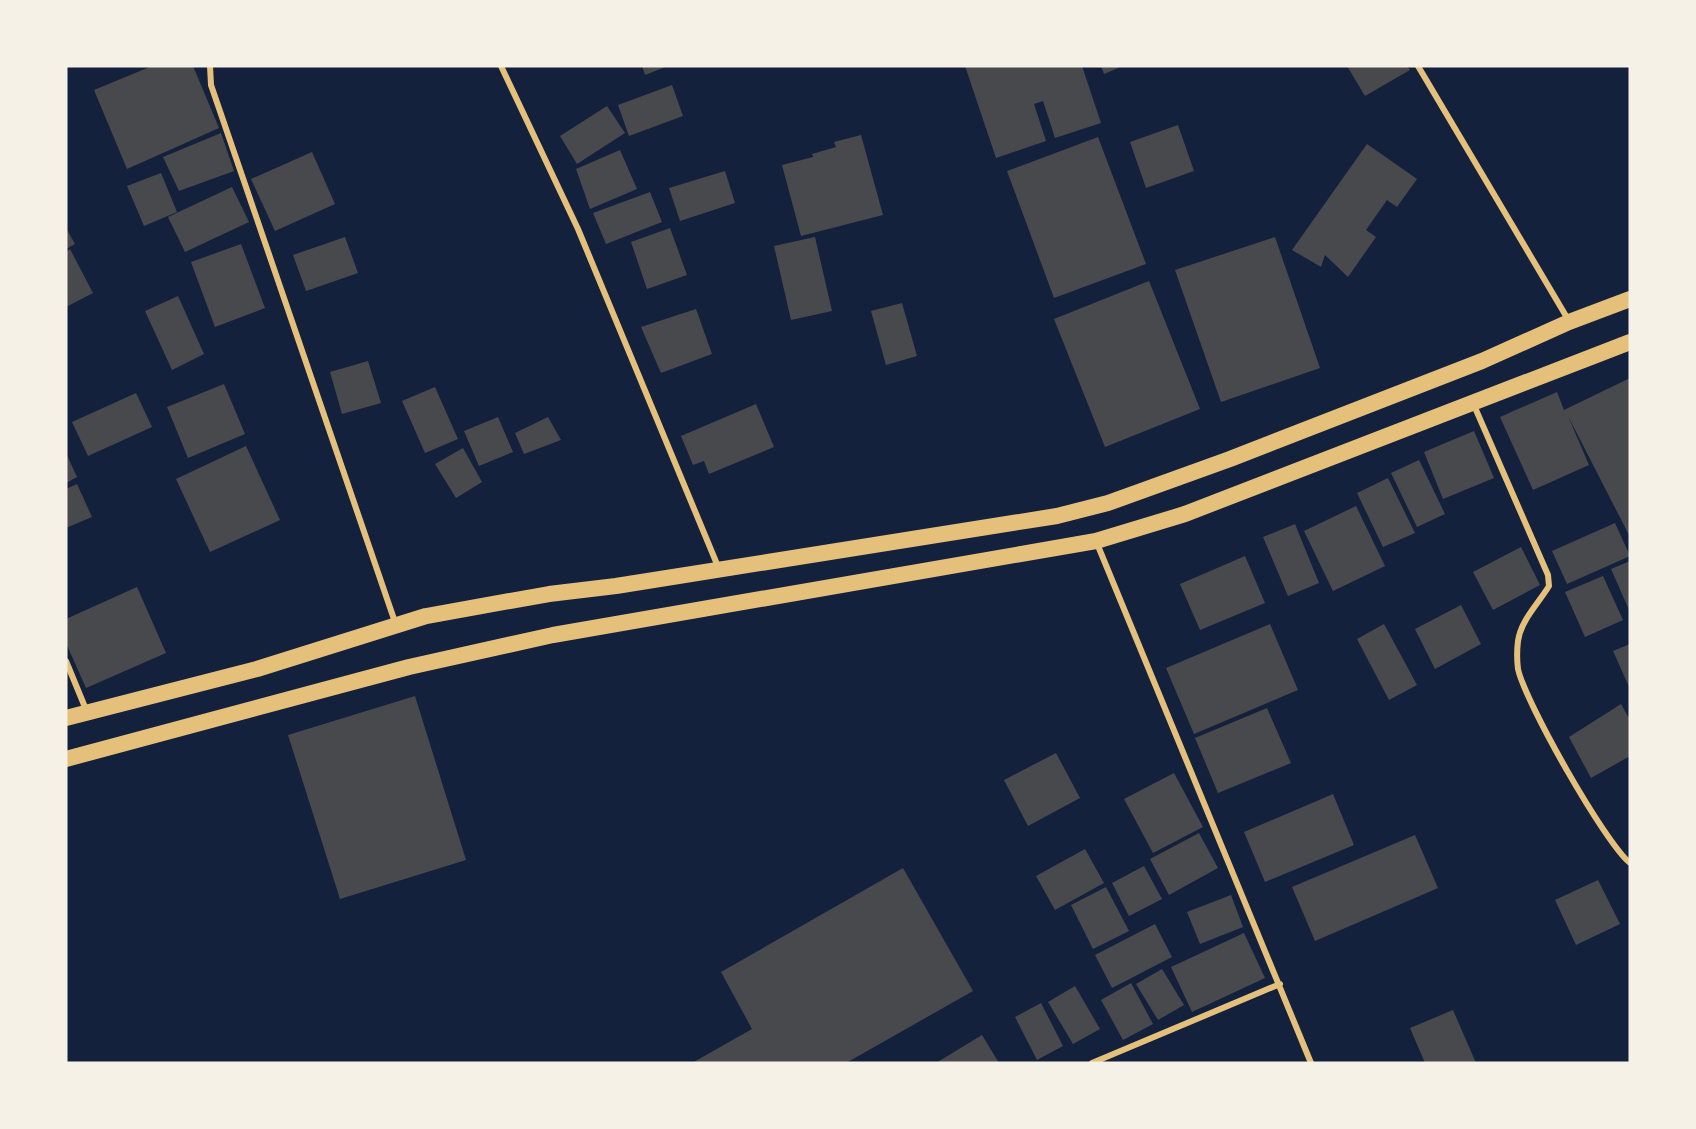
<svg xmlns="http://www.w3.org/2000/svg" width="1696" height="1129" viewBox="0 0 1696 1129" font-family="'Alegreya Sans',sans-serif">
  <rect width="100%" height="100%" fill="#14213d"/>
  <path fill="#48494c" d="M152,66h41l26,62 -92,41 -33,-79z
    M642,66h26l-23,9z
    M965,66h117l19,57 -46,15 -12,-37 -9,3 12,37 -50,17z
    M1101,66h22l-19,8z
    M1347,66h60l3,4 -45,26z
    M672,85l11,31 -54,20 -11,-31z
    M607,106l18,27 -48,31 -17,-28z
    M1178,125l16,46 -48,17 -16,-46z
    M221,133l13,38 -55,20 -16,-34z
    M861,135l22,80 -82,21 -19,-71 31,-8 -1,-3 24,-7 -2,-5z
    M1098,137l48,127 -92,34 -47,-127z
    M1367,144l50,35 -20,28 -10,-7 -21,30 10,7 -28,40 -23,-22 -4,12 -29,-17z
    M620,150l17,39 -47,20 -14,-40z
    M312,152l23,52 -60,27 -24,-52z
    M725,171l10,32 -55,18 -11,-33z
    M161,173l16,39 -33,14 -17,-40z
    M232,187l17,35 -64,30 -17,-35z
    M650,192l12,30 -56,22 -13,-31z
    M66,228l9,16 -9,5z
    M670,228l17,47 -40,14 -16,-47z
    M345,237l13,36 -52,18 -13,-36z
    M815,237l17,74 -41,9 -17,-74z
    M1275,237l45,131 -99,34 -46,-132z
    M241,244l24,64 -50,19 -24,-65z
    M70,249l23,44 -27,14v-55z
    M1149,281l51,128 -95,38 -51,-128z
    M178,296l26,58 -32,16 -27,-59z
    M902,303l15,53 -31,9 -15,-54z
    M696,309l16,45 -51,19 -20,-46z
    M368,361l13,42 -39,11 -12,-42z
    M1630,378v159l-62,-121 21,49 -56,25 -33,-73 57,-25 7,18z
    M224,384l21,50 -57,24 -21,-51z
    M435,387l23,52 -33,14 -23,-52z
    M136,393l16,34 -64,29 -16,-34z
    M756,404l18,43 -65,27 -5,-13 -11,4 -12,-29z
    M498,417l15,35 -34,14 -15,-35z
    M548,417l13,23 -37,14 -9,-21z
    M1474,431l20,47 -51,21 -19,-47z
    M246,446l34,74 -70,32 -34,-73z
    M463,448l19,34 -26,16 -21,-34z
    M66,453l11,24 -11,6z
    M1419,460l26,54 -28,13 -26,-54z
    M1388,478l27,55 -32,14 -26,-54z
    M77,484l15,33 -26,11v-39z
    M1356,506l29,60 -52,25 -29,-60z
    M1615,523l15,33 -63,28 -15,-33z
    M1295,524l24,59 -31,13 -25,-59z
    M1521,547l19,38 -47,25 -20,-38z
    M1245,556l20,47 -65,27 -20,-46z
    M1630,561v51l-19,-43z
    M1603,576l20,44 -38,17 -20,-45z
    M137,587l29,66 -80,35 -20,-45v-24z
    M1461,605l20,39 -46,25 -20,-40z
    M1270,624l28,66 -104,44 -28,-66z
    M1384,624l33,61 -28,15 -32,-61z
    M1630,644v45l-17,-38z
    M415,696l51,164 -126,39 -52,-164z
    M1621,704l9,16v36l-39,22 -22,-41z
    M1267,708l24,55 -73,30 -23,-55z
    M1056,753l24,45 -52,28 -24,-46z
    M1174,773l29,54 -50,26 -29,-54z
    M1333,794l21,51 -89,37 -21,-50z
    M1199,833l19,35 -49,27 -19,-36z
    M1415,835l23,53 -123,53 -23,-54z
    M1085,849l19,34 -49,27 -19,-34z
    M1144,866l18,33 -33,17 -17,-33z
    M903,868l70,123 -127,72h-154l60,-34 -31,-57z
    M1598,880l22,44 -44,21 -21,-45z
    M1106,887l23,44 -36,18 -22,-44z
    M1231,895l12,32 -43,17 -13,-32z
    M1155,924l17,33 -60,31 -17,-33z
    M1244,933l21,45 -73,34 -21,-45z
    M1162,969l22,36 -26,15 -22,-36z
    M1131,983l22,41 -30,16 -22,-40z
    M1075,986l25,43 -27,15 -25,-42z
    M1041,1003l22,43 -26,14 -22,-43z
    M1453,1010l23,53h-51l-15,-35z
    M982,1035l17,28h-63z"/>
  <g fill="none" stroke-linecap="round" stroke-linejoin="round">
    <path stroke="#e5c07b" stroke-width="6" d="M210,66l1,19 185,540
      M501,66l77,163 141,340
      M1418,66l151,255
      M1473,403l75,172 1,11c-11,18 -28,34 -31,55 -1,8 -1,20 0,28 7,33 87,174 112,194
      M1096,541l215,522
      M66,661l21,51
      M1092,1063l188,-79"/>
    <path stroke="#e5c07b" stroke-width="16" d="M66,718l191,-49 169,-53 123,-22 67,-8 441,-70 51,-13 122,-44 252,-98 87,-39 61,-23
      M66,759l343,-92 144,-32 543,-94 89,-27 445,-172"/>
  </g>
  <rect width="1696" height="1129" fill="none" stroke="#f6f1e7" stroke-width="135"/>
</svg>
